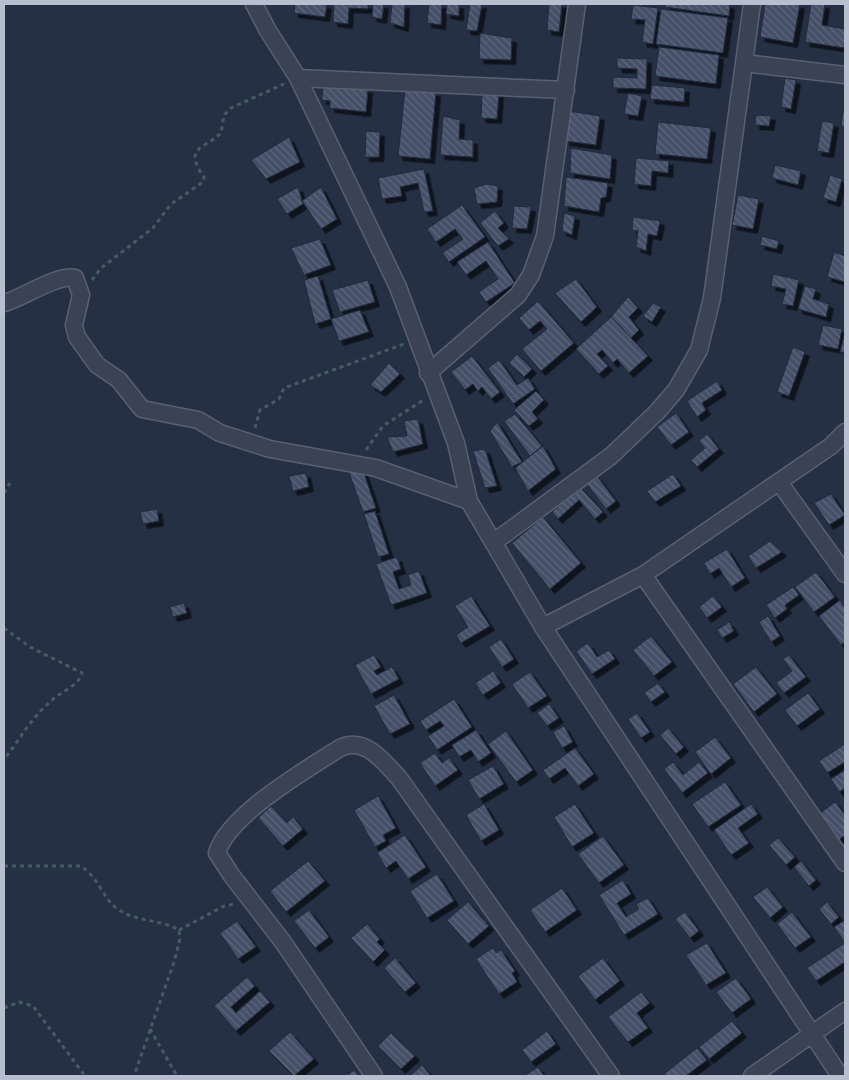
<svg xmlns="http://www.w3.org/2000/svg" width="849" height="1080" viewBox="0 0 849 1080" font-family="Helvetica,sans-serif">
  <defs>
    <pattern id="building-back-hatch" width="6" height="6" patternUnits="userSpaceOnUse" patternTransform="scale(1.25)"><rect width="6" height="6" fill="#444f68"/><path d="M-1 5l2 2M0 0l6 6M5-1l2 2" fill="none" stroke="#5d677c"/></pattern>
    <filter id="shadow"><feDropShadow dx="4.5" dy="4.5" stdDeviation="0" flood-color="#0009"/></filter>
  </defs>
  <rect width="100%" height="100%" fill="#253045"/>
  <path fill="url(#building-back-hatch)" stroke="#20293c" filter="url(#shadow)" d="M295,4h32l-2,13 -31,-4z
    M334,4h34v5l-19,-1 -1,16 -15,-2z
    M373,4h11l-2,15 -10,-2z
    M392,4h13l-1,23 -14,-4z
    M429,4h13l-1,21 -14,-2z
    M447,4h12v12l-13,-2z
    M470,4h12l-5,27 -11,-1z
    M549,4h13l-3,28 -12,-2z
    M665,4h65l-1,12 -64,-9z
    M765,4h35l-7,39 -33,-6z
    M811,4h14l-3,21 23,4v19l-40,-6z
    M633,5l25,3 -5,36 -11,-2 3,-22 -14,-1z
    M661,9l67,9 -5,35 -67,-9z
    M480,33l32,5 -1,22 -32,-1z
    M659,47l60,8 -3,29 -61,-8z
    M617,58l30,1 -1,30 -33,-1v-11l24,1v-9l-20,-1z
    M785,78l11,2 -5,29 -10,-2z
    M323,84l45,5 -2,23 -36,-4v-7l-8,-1z
    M652,85l33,3 -1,14 -34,-3z
    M405,89l31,3 -6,67 -32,-3z
    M482,92l17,1 -2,26 -16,-1z
    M628,93l14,3 -4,20 -14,-2z
    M845,97v30l-4,-1z
    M569,111l31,5 -4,29 -31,-4z
    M756,115l15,1 -2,10 -14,-1z
    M443,116l17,4 -1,19 14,1v17l-33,-2z
    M822,121l12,2 -5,30 -12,-2z
    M658,122l53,6 -4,31 -52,-5z
    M366,131l14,1 -1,25h-14z
    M289,137l11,25 -34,17 -15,-19z
    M571,148l41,7 -2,24 -40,-6z
    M636,158l33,3 -1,12 -16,-2 -1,15 -17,-2z
    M775,165l26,6 -3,14 -26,-7z
    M424,169l9,42 -9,1 -6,-29 -18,4 2,9 -20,3 -4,-21z
    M830,175l12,4 -6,23 -13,-4z
    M566,177l42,6 -2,14 -5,1 -2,14 -35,-6z
    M486,184l12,2 -1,16 -20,2 -3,-16z
    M298,187l5,17 -16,10 -10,-15z
    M321,187l16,32 -16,10 -19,-28z
    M738,195l21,4 -6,30 -21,-4z
    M462,205l23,32 -36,25 -7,-9 21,-14 -8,-10 -19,13 -9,-13z
    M514,206l17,1 -4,22 -15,-1z
    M495,211l9,12 -6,5 11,11 -11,7 -18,-23z
    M564,213l11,3 -3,19 -10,-4z
    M633,217l27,4 -3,15 -9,-2 -2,17 -10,-4 2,-16 -6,-1z
    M762,236l17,5 -2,8 -17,-4z
    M320,239l11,26 -27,10 -13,-27z
    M488,242l27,41 -29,19 -7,-10 19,-13 -12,-18 -20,14 -9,-13z
    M834,252l11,4v26l-18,-5z
    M773,274l26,6 -6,26 -11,-2 4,-15 -15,-3z
    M318,276l13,43 -16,5 -11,-44z
    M576,279l21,28 -16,15 -26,-29z
    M368,280l7,22 -35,10 -8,-22z
    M805,286l11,3 -3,10 16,5 -3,13 -28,-8z
    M628,297l10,11 -9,9 10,13 -8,8 -20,-21z
    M538,301l36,42 -33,28 -19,-22 25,-20 -7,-8 -11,9 -10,-12z
    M653,303l8,4 -9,15 -9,-6z
    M360,310l9,22 -30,9 -8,-22z
    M611,317l37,39 -19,17 -12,-14 -4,4 -11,-13 -5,4 11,12 -9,8 -23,-25z
    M823,325l19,4 -4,20 -20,-4z
    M845,332v21l-5,-1z
    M793,347l12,5 -16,44 -12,-4z
    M517,354l15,15 -8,8 -15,-14z
    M472,356l28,36 -9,7 -9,-12 -4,4 -5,-7 -8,6 -14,-18z
    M499,360l18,25 11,-7 7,11 -22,15 -25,-36z
    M389,363l11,11 -19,18 -11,-7z
    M717,381l5,9 -20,13 4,7 -9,7 -10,-16z
    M536,391l8,9 -12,12 6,7 -9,7 -15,-16z
    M676,413l13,19 -18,13 -14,-18z
    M515,414l27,32 -12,10 -26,-35z
    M418,419l5,25 -30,8 -6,-15 20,-1 -3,-15z
    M497,422l25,40 -10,5 -22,-36z
    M707,434l12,15 -22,18 -6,-7 14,-12 -6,-7z
    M543,446l13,23 -28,22 -13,-23z
    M485,449l12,37 -12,2 -12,-37z
    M359,459l17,49 -13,4 -17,-48z
    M306,473l3,14 -16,4 -4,-15z
    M673,474l8,12 -26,16 -8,-11z
    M597,476l19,25 -10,8 -19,-25z
    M580,487l23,25 -8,7 -16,-19 -21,19 -6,-7z
    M831,494l14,21 -16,10 -15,-22z
    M157,509l2,12 -16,3 -3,-12z
    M375,511l14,43 -11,3 -14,-43z
    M543,517l38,46 -31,26 -38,-46z
    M770,541l12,11 -26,16 -8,-12z
    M727,549l18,29 -14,9 -12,-19 -9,6 -6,-11z
    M397,557l4,12 -8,3 6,17 12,-4 -3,-10 11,-4 8,22 -36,12 -15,-41z
    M816,572l19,25 -21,15 -19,-25z
    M793,587l6,8 -14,10 2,4 -12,9 -9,-13z
    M471,596l19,30 -29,17 -5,-8 12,-8 -13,-21z
    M713,596l9,11 -15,11 -8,-11z
    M840,600l5,8v34l-4,3 -22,-29z
    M184,603l3,10 -14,4 -3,-10z
    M768,616l12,20 -9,6 -12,-20z
    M729,622l5,9 -12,7 -5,-8z
    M651,636l21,26 -18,14 -21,-26z
    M501,639l13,20 -12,8 -13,-20z
    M588,643l9,14 12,-7 6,9 -23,15 -16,-23z
    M374,655l7,12 -7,4 3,4 15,-8 7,12 -28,15 -16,-29z
    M789,655l17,22 -22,16 -8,-10 16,-12 -9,-12z
    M756,667l21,27 -23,18 -21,-28z
    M493,671l8,12 -18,12 -8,-12z
    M530,672l17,24 -19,12 -16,-24z
    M658,683l7,9 -14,10 -7,-9z
    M808,693l12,16 -23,17 -12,-16z
    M394,695l16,29 -20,10 -16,-28z
    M454,699l18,28 -35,23 -9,-14 16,-10 -4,-5 -14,9 -6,-9z
    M549,704l10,14 -12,8 -10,-13z
    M637,713l13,19 -9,6 -13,-19z
    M564,726l9,16 -11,6 -9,-16z
    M668,728l16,19 -8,7 -16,-19z
    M476,730l15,23 -13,9 -7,-12 -12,7 -7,-12z
    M506,731l27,39 -17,12 -28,-38z
    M715,737l16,21 -20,16 -16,-22z
    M845,744v18l-18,11 -8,-12z
    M575,748l19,26 -16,12 -13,-18 -16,11 -6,-9z
    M435,753l7,10 7,-5 9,12 -23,16 -15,-23z
    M673,762l10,13 16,-13 9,11 -26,20 -18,-24z
    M493,766l11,18 -25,15 -11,-19z
    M845,770v18l-6,4 -8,-13z
    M725,782l16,23 -33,22 -16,-23z
    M378,796l18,32 -13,7 3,6 -11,6 -21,-37z
    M835,802l10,13v20l-6,5 -20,-26z
    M484,804l15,26 -18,11 -15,-26z
    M575,804l19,29 -22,14 -18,-30z
    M751,804l7,10 -20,14 11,15 -18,12 -17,-25z
    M271,806l16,17 6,-6 10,12 -20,17 -25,-28z
    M405,835l21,32 -18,12 -12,-18 -10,7 -9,-15z
    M603,836l21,29 -25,18 -21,-29z
    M778,838l17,19 -9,8 -17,-20z
    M308,861l17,20 -39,31 -16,-21z
    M801,861l15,19 -7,6 -15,-19z
    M437,874l17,27 -27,17 -17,-27z
    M623,880l8,14 -14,9 9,14 13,-8 -3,-5 12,-6 10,16 -34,21 -25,-40z
    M767,887l16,20 -13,11 -17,-21z
    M562,888l15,22 -32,22 -15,-22z
    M468,902l21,24 -21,18 -21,-24z
    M827,902l12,15 -8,7 -12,-15z
    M309,910l20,27 -14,11 -21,-27z
    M685,912l14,19 -9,7 -15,-19z
    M792,912l19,25 -16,11 -18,-24z
    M845,920v42l-29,19 -9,-13 38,-25 -11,-16z
    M237,921l19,26 -18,12 -18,-26z
    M367,924l13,15 -3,3 8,8 -12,12 -22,-24z
    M707,943l19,30 -20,12 -20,-30z
    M493,948l3,5 5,-3 14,21 -3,2 5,9 -18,12 -23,-35z
    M395,958l21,25 -11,9 -21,-24z
    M603,958l17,23 -25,19 -17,-24z
    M247,977l8,9 -24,21 5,6 24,-22 10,11 -34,29 -22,-25z
    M736,978l15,21 -19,14 -16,-21z
    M641,992l9,11 -13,10 11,15 -20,14 -20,-25z
    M732,1021l10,12 -33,26 -10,-12z
    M547,1031l9,13 -25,18 -9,-12z
    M290,1032l24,27 -20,17 -25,-25z
    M391,1033l24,23 -14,13 -23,-23z
    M697,1048l10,12 -21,16h-20l-2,-2z
    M422,1065l9,11h-21z
    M538,1067l6,9h-20z
    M354,1070l5,6h-13z"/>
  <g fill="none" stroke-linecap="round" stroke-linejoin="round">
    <g stroke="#586072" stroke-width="19">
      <path id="street" d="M254,4l13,25 31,49 100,209 58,156 13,58 74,126 297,449
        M744,63l101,12
        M298,78l268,12
        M4,303c19,-5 53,-29 71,-25l6,17 -7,30 3,12 20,28 22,15 23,29 56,11 22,13 50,16 106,19 93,33
        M428,373l90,-78 13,-20 14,-39 32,-232
        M779,482l66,92
        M494,542l117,-86 46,-44 19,-22 23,-40 13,-52 40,-294
        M643,575l202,288
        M543,627l100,-52 188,-129 14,-14
        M374,1076l-91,-134 -51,-66 -15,-23c11,-38 90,-84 123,-105 25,-12 43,13 59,30l212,298
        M752,1076l93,-65"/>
    </g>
    <path stroke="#465c62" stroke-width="3" stroke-dasharray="4 4" stroke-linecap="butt" d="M92,280l9,-12 52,-40 18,-24 32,-22 1,-5c-21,-30 -1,-27 17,-44l3,-18 7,-7 53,-24
      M255,428l5,-18 19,-11 5,-11 120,-44
      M366,450l17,-24 42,-27
      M4,493l6,-10
      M4,628l26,19 52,26c-4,14 -21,18 -31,28 -19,16 -32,39 -47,59
      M4,866h76c19,10 22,33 39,44 18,12 41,9 60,20l1,9 -6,23 -40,114
      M179,930l45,-24 11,-2
      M4,1008l15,-6 14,4 52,70
      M150,1029l27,47"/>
    <use href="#street" stroke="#3a4254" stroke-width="16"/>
  </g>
  <rect width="849" height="1080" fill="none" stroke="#b7bece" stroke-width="10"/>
</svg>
